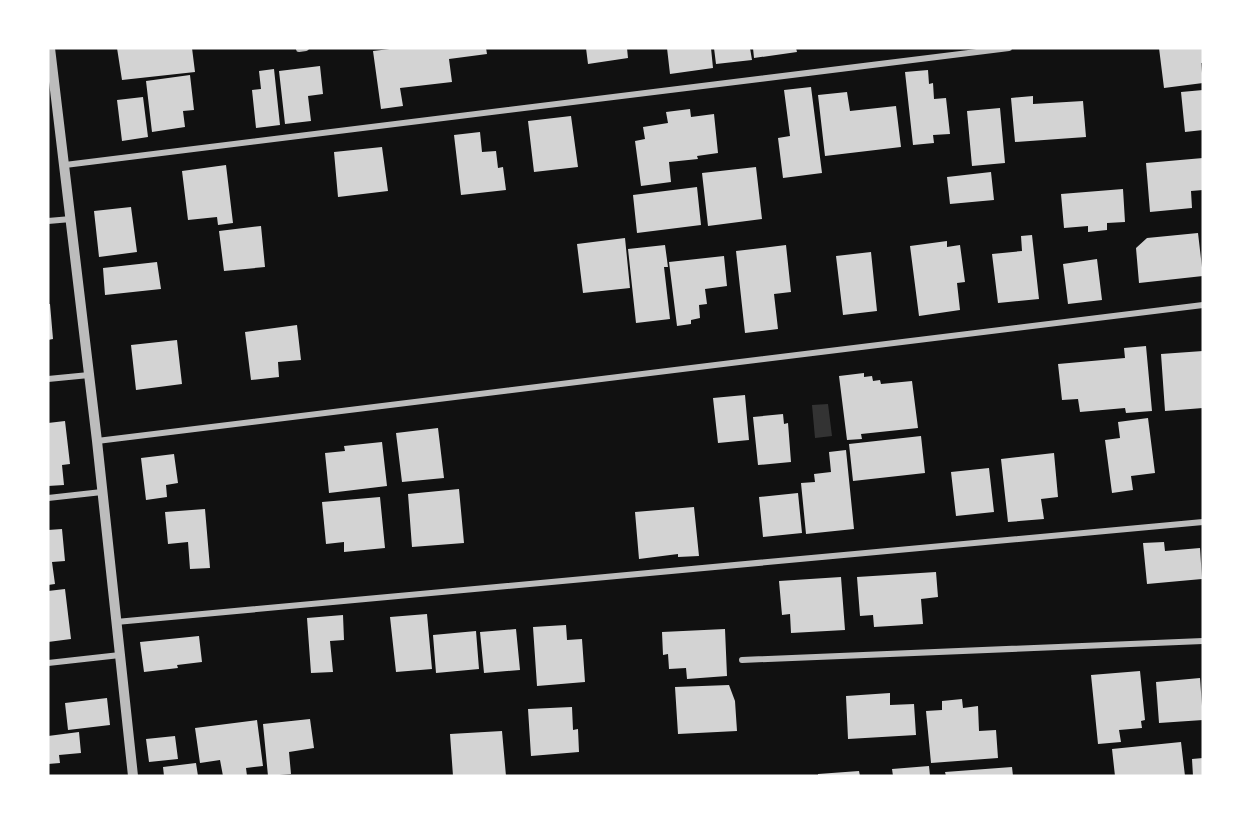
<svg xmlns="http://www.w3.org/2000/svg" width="1251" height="824" viewBox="0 0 1251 824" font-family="Arial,sans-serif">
  <rect width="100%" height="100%" fill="#111"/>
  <path fill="#333" d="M828,404l4,32 -17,2 -3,-33z"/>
  <path fill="#d3d3d3" d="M117,48h75l3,24 -73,8z
    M398,48h88l1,6 -38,5 3,23 -52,6 3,18 -22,3 -8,-58z
    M586,48h41l1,10 -40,6z
    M667,48h44l2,20 -43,6z
    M714,48h36l2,12 -36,4z
    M753,48h43l1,4 -43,6z
    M1159,48h44v15h-2l2,20 -39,5z
    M320,66l3,28 -15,2 3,25 -26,3 -6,-53z
    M274,69l6,56 -24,3 -4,-38 9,-1 -2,-18z
    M928,70l1,14 4,-1 1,16 12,-1 4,36 -17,1 1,8 -21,2 -8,-73z
    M190,75l4,35 -11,1 2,16 -33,5 -6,-51z
    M811,87l11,86 -39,5 -5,-40 12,-2 -6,-46z
    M1203,90v40l-18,2 -4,-40z
    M847,92l3,19 46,-5 5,41 -76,9 -7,-61z
    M1033,96v8l50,-3 3,36 -71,5 -4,-44z
    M143,97l5,40 -26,4 -5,-41z
    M1000,108l5,55 -33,3 -5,-55z
    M690,109l1,8 23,-3 4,39 -21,3 1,3 -29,3 2,20 -30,4 -6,-45 10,-2 -2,-12 25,-4 -2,-11z
    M571,116l7,51 -44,5 -6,-51z
    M480,132l2,20 14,-1 2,17 5,-1 3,23 -45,5 -7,-60z
    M382,147l6,44 -50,6 -4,-45z
    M1203,158v32l-12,1 1,17 -42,4 -4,-49z
    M226,165l7,58 -15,2 -1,-8 -29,3 -6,-49z
    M756,167l6,52 -54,7 -6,-53z
    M991,172l3,28 -44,4 -3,-27z
    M697,187l4,38 -64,8 -4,-38z
    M1123,189l2,33 -18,1v7l-19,2v-6l-24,2 -3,-34z
    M131,207l6,45 -38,5 -5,-46z
    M261,226l4,41 -41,4 -5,-40z
    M1198,233l5,43 -64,7 -3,-35 11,-10z
    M1032,235l7,64 -41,4 -6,-49 30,-3 -1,-15z
    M625,238l5,50 -47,5 -6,-49z
    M947,241v6l13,-2 5,37 -8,1 3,27 -41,6 -9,-70z
    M665,245l3,22h-4l6,52 -34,4 -8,-74z
    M786,245l5,47 -17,2 4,35 -33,4 -9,-82z
    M871,252l6,59 -34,4 -7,-59z
    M724,256l3,30 -22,3 2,15 -8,1 1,13 -9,2v4l-14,2 -8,-64z
    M1097,259l5,41 -34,4 -5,-40z
    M157,262l4,27 -56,6 -2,-27z
    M48,304h2l3,35 -5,1z
    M297,325l4,35 -23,2 1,15 -28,3 -6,-48z
    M177,340l5,44 -46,6 -5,-45z
    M1146,346l6,65 -26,2 -1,-5 -45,4 -2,-13 -16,1 -4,-36 67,-6 -1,-10z
    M1203,351v57l-38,3 -4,-57z
    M864,373v4l8,-1 1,5 7,-1 1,4 31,-3 6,47 -57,6 1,5 -15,1 -8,-64z
    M745,395l4,45 -31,3 -5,-45z
    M783,414l1,10 4,-1 3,39 -33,3 -5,-48z
    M1148,418l7,55 -24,3 2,14 -21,3 -7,-53 15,-2 -2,-16z
    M65,421l5,43 -8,1 2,20 -16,1v-63z
    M438,428l6,50 -42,4 -6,-49z
    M921,436l4,37 -72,8 -4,-37z
    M382,442l5,44 -58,7 -4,-40 20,-2 -1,-5z
    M846,450l8,79 -48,5 -5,-51 14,-1 -1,-8 17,-2 -2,-20z
    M1054,453l4,44 -17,2 3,20 -36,3 -7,-63z
    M174,454l4,29 -12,2 1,12 -21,3 -5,-42z
    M989,468l5,44 -38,4 -5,-44z
    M459,489l5,54 -52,4 -4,-53z
    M798,493l4,40 -39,4 -4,-40z
    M380,497l5,51 -41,4v-10l-18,2 -4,-42z
    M694,507l5,49 -21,1v-3l-39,5 -4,-47z
    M205,509l5,59 -20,1 -2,-27 -20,2 -3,-32z
    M62,529l3,32 -13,1 3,22 -7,1v-55z
    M1164,542l1,9 35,-3 2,31 -55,5 -4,-41z
    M936,572l2,25 -17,2 2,25 -49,3 -1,-12 -13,1 -3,-39z
    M841,577l4,53 -54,3 -1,-19 -8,1 -3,-34z
    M65,589l6,50 -23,3v-51z
    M427,614l5,55 -36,3 -6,-55z
    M343,615l1,25 -14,1 3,31 -22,1 -4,-55z
    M566,625l1,15 15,-1 3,43 -48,4 -4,-59z
    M516,629l4,41 -36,3 -4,-41z
    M725,629l2,47 -40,3 -1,-11 -17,1 -1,-15 -5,1 -1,-23z
    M476,631l3,38 -43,4 -3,-38z
    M199,636l3,26 -25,3 1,3 -34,4 -4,-30z
    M1140,671l5,49 -4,1 1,7 -23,2 2,12 -23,2 -7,-69z
    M1200,678l3,42 -44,3 -3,-41z
    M729,685l6,16 2,30 -59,3 -3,-47z
    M890,693v12l24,-1 2,31 -68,4 -2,-43z
    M107,698l3,27 -42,5 -3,-27z
    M962,699l1,9 15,-2 1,25 17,-1 2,28 -67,5 -5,-52 16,-1v-9z
    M572,707l1,23 5,-1 1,23 -48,4 -3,-47z
    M310,719l4,29 -25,4 2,22 -23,2 -5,-52z
    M257,720l6,46 -17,2 1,8h-24l-3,-16 -20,3 -5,-35z
    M502,731l4,45h-53l-3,-42z
    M79,732l2,21 -22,2 1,8 -12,1v-28z
    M175,736l3,23 -29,3 -3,-23z
    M1181,742l4,34h-70l-3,-27z
    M1203,758v18h-10l-1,-17z
    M196,763l2,13h-34l-1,-9z
    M929,766l1,10h-37l-1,-7z
    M1012,767l1,9h-67l-1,-4z
    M859,771l1,5h-42v-2z"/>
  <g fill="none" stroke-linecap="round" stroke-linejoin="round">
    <path stroke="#bcbcbc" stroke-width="6" d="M299,49l7,-1
      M65,165l944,-117
      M48,221l23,-2
      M48,379l41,-4
      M97,441l1106,-136
      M48,498l54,-6
      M116,622l1087,-100
      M742,660l461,-19
      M48,663l72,-8"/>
    <path stroke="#bcbcbc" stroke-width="10" d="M50,48l47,393 36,335"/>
  </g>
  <rect width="1251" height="824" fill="none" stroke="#ffffff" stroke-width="99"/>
</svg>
